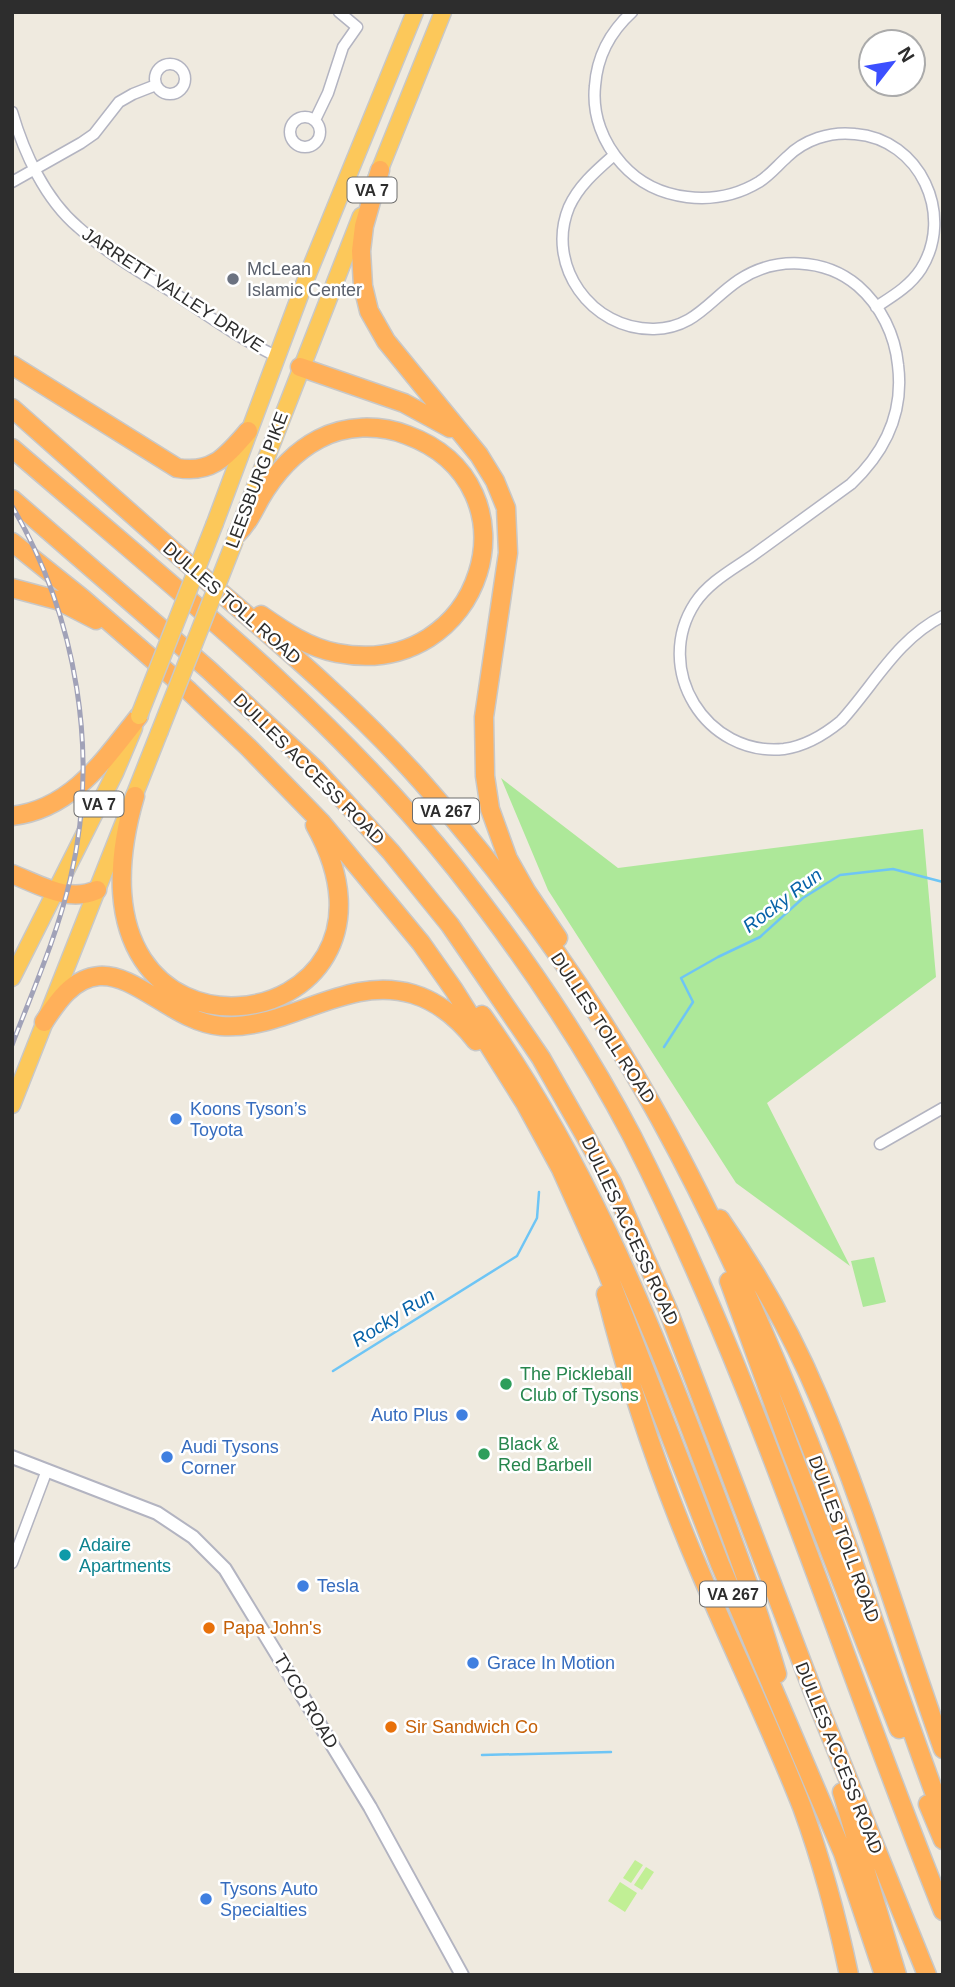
<svg xmlns="http://www.w3.org/2000/svg" width="955" height="1987" viewBox="0 0 955 1987" font-family="Arial,sans-serif">
  <rect width="100%" height="100%" fill="#efeadf"/>
  <path fill="#ade899" d="M501,778l117,90 305,-39 13,148 -169,126 83,163 -114,-83 -188,-293z
    M874,1257l12,45 -23,5 -12,-46z"/>
  <path fill="#c1ef95" d="M635,1860l8,5 -12,18 -8,-5z
    M646,1867l8,5 -12,18 -8,-5z
    M620,1882l17,11 -12,19 -17,-11z"/>
  <g fill="none" stroke-linecap="round" stroke-linejoin="round">
    <path stroke="#6ec5f5" stroke-width="2.5" d="M664,1047l29,-45 -12,-24 37,-21 42,-20 43,-39 37,-23 53,-6 50,13
      M333,1371l184,-115 20,-38 2,-26
      M482,1755l129,-3"/>
    <g stroke="#b3b4c1" stroke-width="13">
      <path id="minor" d="M632,12c-22,20 -35,45 -37,74 -3,29 8,57 27,78 34,38 94,44 137,18 11,-7 18,-16 28,-25 17,-17 43,-26 68,-23 65,5 100,81 66,135 -11,17 -28,27 -45,38
        M155 79a15 15 0 1 1 30 0a15 15 0 1 1-30 0Z
        M12,112c12,41 33,87 66,115 31,28 67,48 102,70 31,21 62,43 96,59
        M290 132a15 15 0 1 1 30 0a15 15 0 1 1-30 0Z
        M315,120l13,-27 15,-46 14,-20 -18,-15
        M614,155c-17,15 -35,30 -45,52 -24,58 22,123 85,122 41,-1 55,-29 85,-49 36,-24 86,-22 119,6 23,20 37,49 40,79 6,47 -13,87 -47,119 -33,24 -66,48 -99,72 -20,14 -43,26 -57,47 -43,66 11,154 89,146 22,-3 40,-14 57,-28 33,-36 56,-82 102,-105
        M12,182l69,-39 13,-9 25,-32 14,-8 23,-9
        M880,1144l63,-36
        M12,1563l35,-93"/>
    </g>
    <g stroke="#b3b4c1" stroke-width="16">
      <path id="tertiary" d="M12,1457l145,56 36,24 32,32 145,238 92,168"/>
    </g>
    <g stroke="#c8c8c8" stroke-width="19">
      <path id="trunk" d="M376,179l67,-167
        M215,523l91,-244 109,-267
        M239,528l122,-312
        M12,978l103,-205 19,-45
        M12,1105l147,-372"/>
    </g>
    <g stroke="#c8c8c8" stroke-width="21">
      <path id="motorway" d="M380,170l-16,56 -3,25 2,35 6,25 17,30 93,114 16,26 11,27 2,45 -24,164 1,59 5,33 18,50 18,32 32,47
        M12,365l165,103c36,6 49,-12 71,-37
        M300,367l104,36 46,25
        M12,408c67,60 134,119 201,178 72,62 145,124 208,195 91,103 173,218 239,338 53,96 98,197 139,298 53,131 94,267 144,399
        M12,448c154,133 317,261 444,421 66,84 127,173 176,267 126,248 207,517 311,775
        M12,499l197,171 107,100 75,82 59,73 91,133 71,125 56,127 147,387 112,278
        M237,534c11,-11 16,-22 23,-35 14,-24 34,-47 59,-60 26,-14 60,-15 88,-4 136,50 76,246 -70,218 -28,-5 -53,-22 -76,-38
        M12,542l70,56 107,93 60,57 72,74 100,121 33,47 71,113 36,66 44,98 115,297 123,289 41,122
        M12,588l45,12 39,20
        M135,796c-89,304 302,247 180,29
        M12,816c60,-7 92,-56 127,-100
        M12,874c28,11 56,29 85,16
        M482,1015c97,135 162,290 220,444 27,71 54,142 75,215
        M44,1022c13,-20 29,-44 55,-46 37,-3 76,46 122,50 67,5 124,-52 192,-32 26,8 46,25 63,47
        M720,1219c38,55 72,115 98,177 49,115 83,236 125,353
        M729,1281l59,162 111,286
        M606,1294c24,96 56,189 95,280 33,78 70,154 101,233 20,55 35,111 47,168
        M842,1792l55,183
        M928,1804l15,36"/>
    </g>
    <use href="#minor" stroke="#fff" stroke-width="10"/>
    <use href="#tertiary" stroke="#fff" stroke-width="12"/>
    <use href="#trunk" stroke="#fcc85a" stroke-width="16"/>
    <use href="#motorway" stroke="#ffb05a" stroke-width="18"/>
    <g stroke="#a1a2b8" stroke-width="5">
      <path id="rail" d="M12,506c65,111 88,249 58,374 -13,56 -37,110 -58,165"/>
    </g>
    <use href="#rail" stroke="#fff" stroke-width="2.5" stroke-dasharray="8" stroke-linecap="butt"/>
    <g stroke="#c8c8c8" stroke-width="19" stroke-linecap="butt">
      <path id="trunk-bridge" d="M139,716l76,-193
        M159,733l76,-193"/>
    </g>
    <use href="#trunk-bridge" stroke="#fcc85a" stroke-width="16"/>
  </g>
  <circle fill="#6b7280" stroke="#fff" stroke-width="2.5" cx="233" cy="279" r="7"/>
  <g fill="#3f7fe0" stroke="#fff" stroke-width="2.5">
    <circle cx="176" cy="1119" r="7"/>
    <circle cx="462" cy="1415" r="7"/>
    <circle cx="167" cy="1457" r="7"/>
    <circle cx="303" cy="1586" r="7"/>
    <circle cx="473" cy="1663" r="7"/>
    <circle cx="206" cy="1899" r="7"/>
  </g>
  <g fill="#2e9e5b" stroke="#fff" stroke-width="2.5">
    <circle cx="506" cy="1384" r="7"/>
    <circle cx="484" cy="1454" r="7"/>
  </g>
  <circle fill="#0f9aa8" stroke="#fff" stroke-width="2.5" cx="65" cy="1555" r="7"/>
  <g fill="#e8710a" stroke="#fff" stroke-width="2.5">
    <circle cx="209" cy="1628" r="7"/>
    <circle cx="391" cy="1727" r="7"/>
  </g>
  <g text-anchor="middle" stroke-width="5" stroke-linejoin="round" paint-order="stroke">
    <g fill="#fff" stroke="#6c6c6c" stroke-width="2">
      <rect x="347.5" y="177.5" width="49" height="25" rx="5"/>
      <rect x="74.5" y="791.5" width="49" height="25" rx="5"/>
      <rect x="413" y="798.5" width="66" height="25" rx="5"/>
      <rect x="700" y="1581.5" width="66" height="25" rx="5"/>
    </g>
    <g font-size="16" font-weight="bold" fill="#2d2d2d">
      <text x="372" y="196">VA 7</text>
      <text x="99" y="810">VA 7</text>
      <text x="446" y="817">VA 267</text>
      <text x="733" y="1600">VA 267</text>
    </g>
    <g font-size="18" fill="#5b616d" stroke="#fff" text-anchor="start">
      <text x="247" y="275">McLean<tspan x="247" dy="21">Islamic Center</tspan></text>
    </g>
    <g font-size="18" fill="#2d2d2d" stroke="#fff">
      <text transform="translate(173 290) rotate(33)" y="6">JARRETT VALLEY DRIVE</text>
      <text transform="translate(257 480) rotate(-69)" y="6">LEESBURG PIKE</text>
      <text transform="translate(232 603) rotate(41)" y="6">DULLES TOLL ROAD</text>
      <text transform="translate(309 769) rotate(45)" y="6">DULLES ACCESS ROAD</text>
      <text transform="translate(603 1028) rotate(57)" y="6">DULLES TOLL ROAD</text>
      <text transform="translate(630 1231) rotate(65)" y="6">DULLES ACCESS ROAD</text>
      <text transform="translate(844 1539) rotate(70)" y="6">DULLES TOLL ROAD</text>
      <text transform="translate(306 1701) rotate(59)" y="6">TYCO ROAD</text>
      <text transform="translate(839 1758) rotate(68)" y="6">DULLES ACCESS ROAD</text>
    </g>
    <g font-size="18" fill="#366cbe" stroke="#fff" text-anchor="start">
      <text x="190" y="1115">Koons Tyson’s<tspan x="190" dy="21">Toyota</tspan></text>
      <text x="448" y="1421" text-anchor="end">Auto Plus</text>
      <text x="181" y="1453">Audi Tysons<tspan x="181" dy="21">Corner</tspan></text>
      <text x="317" y="1592">Tesla</text>
      <text x="487" y="1669">Grace In Motion</text>
      <text x="220" y="1895">Tysons Auto<tspan x="220" dy="21">Specialties</tspan></text>
    </g>
    <g font-size="18" fill="#27864d" stroke="#fff" text-anchor="start">
      <text x="520" y="1380">The Pickleball<tspan x="520" dy="21">Club of Tysons</tspan></text>
      <text x="498" y="1450">Black &amp;<tspan x="498" dy="21">Red Barbell</tspan></text>
    </g>
    <g font-size="18" fill="#0d838f" stroke="#fff" text-anchor="start">
      <text x="79" y="1551">Adaire<tspan x="79" dy="21">Apartments</tspan></text>
    </g>
    <g font-size="18" fill="#c56008" stroke="#fff" text-anchor="start">
      <text x="223" y="1634">Papa John's</text>
      <text x="405" y="1733">Sir Sandwich Co</text>
    </g>
    <g font-size="19" font-style="italic" fill="#0662a8" stroke="#fff">
      <text transform="translate(782 900) rotate(-37)" y="7">Rocky Run</text>
      <text transform="translate(393 1317) rotate(-32)" y="7">Rocky Run</text>
    </g>
  </g>
  <rect width="955" height="1987" fill="none" stroke="#2d2d2d" stroke-width="28"/>
  <g transform="translate(892 63) rotate(59)"><circle r="33" fill="#ffffff" stroke="#ababab" stroke-width="2"/>
  <path d="M0-5L12 26L0 18L-12 26Z" fill="#3c4fff"/>
  <text y="-10" font-size="19" font-weight="bold" text-anchor="middle" fill="#2d2d2d">N</text>
  </g>
</svg>
